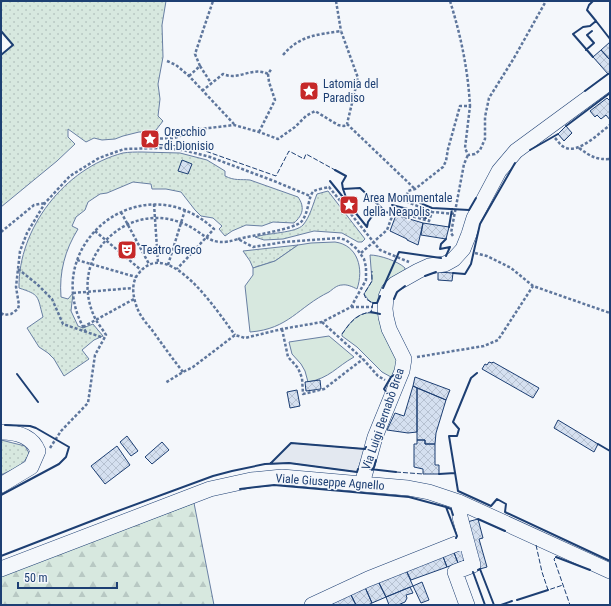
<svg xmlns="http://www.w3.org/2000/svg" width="611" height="606" viewBox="0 0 611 606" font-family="'Roboto Condensed',sans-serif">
  <defs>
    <pattern id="grass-dots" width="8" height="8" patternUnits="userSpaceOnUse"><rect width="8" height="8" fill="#d7e8df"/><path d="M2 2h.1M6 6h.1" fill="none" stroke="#b8c8c3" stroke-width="1.8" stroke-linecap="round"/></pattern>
    <pattern id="forest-firs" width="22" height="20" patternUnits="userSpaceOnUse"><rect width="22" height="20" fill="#d7e8df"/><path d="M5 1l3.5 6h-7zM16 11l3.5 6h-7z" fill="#b8c8c3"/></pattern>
    <pattern id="building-cross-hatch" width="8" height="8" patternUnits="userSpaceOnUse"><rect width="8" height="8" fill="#d5e0f0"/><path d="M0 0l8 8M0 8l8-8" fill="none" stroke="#b6c1d1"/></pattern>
  </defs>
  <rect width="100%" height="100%" fill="#f4f7fb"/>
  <path fill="url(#grass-dots)" stroke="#687fa3" d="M1,1h165l-4,24 1,32 -5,27 2,15 -2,17 5,5 -7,9 -6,2h-11l-16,4 -8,3 -13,1 -8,-2 -8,4 -18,-13v8l7,7 -18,17 -56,46v-152l12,-10 -12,-14z
    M142,152l38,1 27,7 18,11v5c10,5 15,3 25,4l48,17c7,10 5,18 -4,26l-21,-1 -11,4 -16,-1 -14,6 -7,5 -6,-7 3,-3 -9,-8 -12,-2 -6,-6 -14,-18 -15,-3h-14l-1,-5 -18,-2 -26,11 -7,1 -12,8 -3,8 -9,7 -4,9 6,3c-13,21 -19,43 -17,68l7,2 5,-6 -2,18 7,15 5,2 10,-4 10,12 -9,4 -12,10 7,9 -25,17 -10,-17 -6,-6 -9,-6 -12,-19 16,-11c-6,-22 -3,-22 -24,-29 -1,-60 46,-120 104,-135 6,-1 13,-1 19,-1z
    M328,191l37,48 -3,3h-4l-16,-9 -28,-2 -31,8 -19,1 -9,-3c12,-4 41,-4 48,-12 7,-8 10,-21 14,-31z
    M298,245l-23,16 -22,7 -3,-7 -7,-10z
    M1,440l24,6 4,7c-3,12 -18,17 -28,22z"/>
  <path fill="url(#forest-firs)" stroke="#687fa3" d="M194,503l20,102h-213v-29z"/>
  <path fill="#d7e8df" stroke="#687fa3" d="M335,242c23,3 29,27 22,47 -4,-2 -10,-5 -15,-4 -5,0 -9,4 -13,7 -31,15 -40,37 -79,40l-5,-46 8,-11v-7l22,-7 23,-16 13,-2z
    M370,255c9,0 28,6 35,13v5l-23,17 -5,13 -7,-1 -6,-8 8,-13z
    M366,313h13l20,46 -3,15 -5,3 -9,-5 -25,-25 -15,-11v-2c7,-10 12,-18 24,-21z
    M329,336l25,21c-18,10 -24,21 -46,25l-3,-11 -4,-7 -9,-10 -3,-12z"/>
  <path fill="#e3e8f0" stroke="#687fa3" d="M291,443l74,6 -8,23 -68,-9 -19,1z"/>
  <path fill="url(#building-cross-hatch)" stroke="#1d3f73" d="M610,42v18l-9,-10z
    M601,50l9,10v12l-2,2 -15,-17z
    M607,98l3,3v19l-4,-5 -5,4 -4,-4 -2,2 -5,-6z
    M566,126l6,7 -8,8 -6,-7z
    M182,160l10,4 -4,10 -10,-3z
    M396,215l27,8 -5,22 -11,-5v-1l-17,-8z
    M423,223l26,4 -3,12 -25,-4z
    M438,272l15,1 -1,8 -14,-1z
    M489,362l3,1 1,-1 46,26 -6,10 -51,-29 3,-5 2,1z
    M415,377l35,13 -4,10 -33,-14z
    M320,380l1,9 -15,2 -1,-9z
    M413,386l4,2v44l-9,1 -21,-3 8,-17 9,3z
    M417,388l29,12 -10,33 -1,11h-10v-4h-8z
    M297,390l3,16 -10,2 -3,-16z
    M558,420l40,24 -4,8 -40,-24z
    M127,436l11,15 -7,5 -11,-14z
    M417,440h8v4h10v21h4v9h-16v-5l-9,-2v-23h3z
    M162,442l7,8 -17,14 -7,-7z
    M117,446l13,19 -25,19 -14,-18z
    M478,519l5,19 -4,1 8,28 -7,2 -13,-47z
    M462,546l5,13 -9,4 -5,-13z
    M453,550l5,13 -11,4 -5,-13z
    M442,554l5,13 -36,13 -6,-12z
    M405,568l8,18 -27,11 -8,-16z
    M378,581l8,16 -14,6 -8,-18z
    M422,582l7,18 -8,3 -8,-17z
    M364,585l8,18 -4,2h-12l-7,-14z
    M410,587l3,6 -7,2 1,3 -2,4 -7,3h-9l-3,-8z
    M349,591l7,14h-22l-2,-5z"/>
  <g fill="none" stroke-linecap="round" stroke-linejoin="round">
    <g stroke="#1d3f73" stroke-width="16">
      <path id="minor" d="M1,432c16,0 31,4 37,19l-7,16 -30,18
        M362,484l13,-47 27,-66 2,-12 -15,-30 -3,-12 -1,-8 1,-12 3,-7 6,-6 23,-13 11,-5 16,-2 9,-5 9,-10 6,-15 5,-16 25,-47 17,-20 94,-69
        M459,502l1,15 13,48 -18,7 12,33
        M1,569l209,-80 41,-9 31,-3 80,7 46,4 21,4 30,10 151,69
        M312,605l56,-26 98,-39"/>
    </g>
    <path stroke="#5e769c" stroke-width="2.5" stroke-dasharray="3 2" stroke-linecap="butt" d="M336,1l5,30
      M450,1c11,35 18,69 20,105
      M283,55c17,-20 34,-20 58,-24l17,47 -11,46
      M167,61l9,4 13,11 45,48
      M200,66l11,17
      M189,76l11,-10 -5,-12 18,-53
      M202,91l21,-17c16,7 29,-8 45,0
      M259,132l16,-32 -6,-18 -1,-8 4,-6
      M555,138c3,3 5,7 9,9 14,8 35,-14 46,-22
      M150,139l24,-1 27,-9 33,-4 25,7 19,7 17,-12 11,-11 9,-5 23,14 6,1 3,-2 68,65
      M579,148c11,8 17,12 31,11
      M154,204l4,59
      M121,212l28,52
      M432,212l-27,-11 3,-10 7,-2 28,-22 3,-6 2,-12 12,-43h10l-5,42 3,7 7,-1 5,-4 5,-11v-22l4,-19 25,-40 32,-57
      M95,231l46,39
      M1,232l33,-27 11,-2
      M453,236l-2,-3 13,-69 4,-9
      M238,239c12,-3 56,-10 63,-17 8,-8 7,-27 13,-31 4,-2 11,-3 15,-4l51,63 29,12
      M361,253l26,-23 7,-19 35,10 3,-9 24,2
      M475,253l12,3 24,12 22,18 77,27
      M77,260l59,17
      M168,265l17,-55
      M18,269l19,15 15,15 11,25 41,14
      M73,293l60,-5
      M351,307h22
      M1,313l3,2 7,-1 7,-5 1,-4 -3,-18 4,-36 7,-18 18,-30 25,-27 29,-18 25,-9 37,-1 22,2 27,7 64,24 36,15
      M322,322l41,37 15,17 7,4
      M83,327l51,-28
      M282,329l6,28 10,11 4,10 1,16 21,-5 39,-30
      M86,332c-51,-85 55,-171 128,-103l-37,40
      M417,357l67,-11 14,-6 35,-54
      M183,372c-11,-14 -21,-28 -31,-42 -5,-6 -11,-13 -14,-20 -5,-12 -8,-27 1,-37 30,-38 80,41 96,62
      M50,448l11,-17 27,-28 7,-48 11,-20c-3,-5 -7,-10 -10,-15 -11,-21 -12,-47 1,-68 18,-29 53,-42 85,-29 24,9 26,26 56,16l15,8 31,-5 55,-4 7,2 11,9 7,10 2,8v13l-15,27 -29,15 -40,7 -37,9 -10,-3 -42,32 -10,5 -18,11"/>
    <use href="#minor" stroke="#f4f7fb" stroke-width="15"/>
    <path stroke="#1d3f73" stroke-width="1" stroke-dasharray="5 2" stroke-linecap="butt" d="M151,144l43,3 82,29 13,-25 15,8 2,-5 29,16
      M342,334c8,-11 14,-20 29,-22l2,-9 -7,-4 -2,-5 8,-13v-10
      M396,472l27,2
      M536,545l6,27 6,18 15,-5
      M556,557l-2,2 16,46"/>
    <path stroke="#1d3f73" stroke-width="2" d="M596,21l14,18
      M1,31l12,14 -12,10
      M586,50l8,-7 -7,-8 5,-4
      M593,57l-20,-23 10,-7 7,-1 6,-5 -9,-11 2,-5 4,-4
      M585,91l23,-17
      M566,126l44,-33
      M530,150l28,-16
      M335,170l11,6 -4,7 1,6 17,-1 26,24 10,3
      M330,181l37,46 1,-5 9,-13
      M343,189l4,11
      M420,203l12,5 37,2 7,-12
      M392,205l35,9
      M398,210l28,8
      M449,227l3,-18
      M446,256l4,-9 -10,2 1,-5 5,-5
      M453,273l12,1 6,-10 9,-40 35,-61
      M425,276l11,-4
      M383,288l16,-36 42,6
      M394,299l3,-7 8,-6
      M373,303h4l3,-7
      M371,312l9,2
      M477,373l-6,5 -18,44 6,7 -2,7h-8l9,55 33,15 6,-7 9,5 -1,8 2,1 103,48
      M17,374l21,28
      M387,393l-3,-4 7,-12 3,-2
      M598,444l12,7
      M270,464l21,-21 74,6 1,-2
      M370,469l26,3
      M372,470l2,-3 2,-7
      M439,474l16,-1
      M240,489l34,-4 135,12 37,10 5,2 2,6
      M1,495l58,-31 7,-7 3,-10 -33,-19 -6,-2 -25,-1
      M446,507l11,29 -1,2
      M478,519l27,12
      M1,556l106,-41 106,-39 19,-5 33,-7 24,-1 68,9 1,-3
      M556,557l34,13
      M478,570l2,-1 14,36
      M473,572l12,33
      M517,600l31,-10
      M501,605l11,-4"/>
  </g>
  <defs>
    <g id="sight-square" transform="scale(1)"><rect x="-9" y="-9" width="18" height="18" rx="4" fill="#c62828" stroke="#f4f7fb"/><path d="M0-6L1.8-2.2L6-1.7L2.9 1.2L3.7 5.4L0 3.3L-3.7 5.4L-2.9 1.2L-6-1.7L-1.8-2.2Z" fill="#fff"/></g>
    <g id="theatre-square" transform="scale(1)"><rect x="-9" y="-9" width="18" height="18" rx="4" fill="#c62828" stroke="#f4f7fb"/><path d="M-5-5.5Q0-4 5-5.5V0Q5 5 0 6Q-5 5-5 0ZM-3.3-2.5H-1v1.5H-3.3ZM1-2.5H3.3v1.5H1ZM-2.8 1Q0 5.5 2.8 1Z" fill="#fff"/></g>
  </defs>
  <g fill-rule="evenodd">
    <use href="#sight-square" x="309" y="91"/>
    <use href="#sight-square" x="150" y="139"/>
    <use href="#sight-square" x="349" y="205"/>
    <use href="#theatre-square" x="127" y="250"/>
  </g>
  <g text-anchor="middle" stroke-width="3" stroke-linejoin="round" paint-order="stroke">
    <g font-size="12" fill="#1d3f73" stroke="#f4f7fb" text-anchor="start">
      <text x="323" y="88">Latomia del<tspan x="323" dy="14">Paradiso</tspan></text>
      <text x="164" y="136">Orecchio<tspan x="164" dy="14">di Dionisio</tspan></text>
      <text x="363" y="202">Area Monumentale<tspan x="363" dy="14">della Neapolis</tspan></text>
      <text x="141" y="254">Teatro Greco</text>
    </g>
    <g font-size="12" fill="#1d3f73" stroke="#f4f7fb">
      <text transform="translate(383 419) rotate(-71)" y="4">Via Luigi Bernabò Brea</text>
      <text transform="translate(330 482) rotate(4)" y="4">Viale Giuseppe Agnello</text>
    </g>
  </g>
  <rect width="611" height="606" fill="none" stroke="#1d3f73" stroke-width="4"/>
  <path d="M18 582v6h99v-6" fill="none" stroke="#1d3f73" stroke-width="2"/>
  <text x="24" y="582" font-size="12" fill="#1d3f73" stroke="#f4f7fb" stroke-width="3" paint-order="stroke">50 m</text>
</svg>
